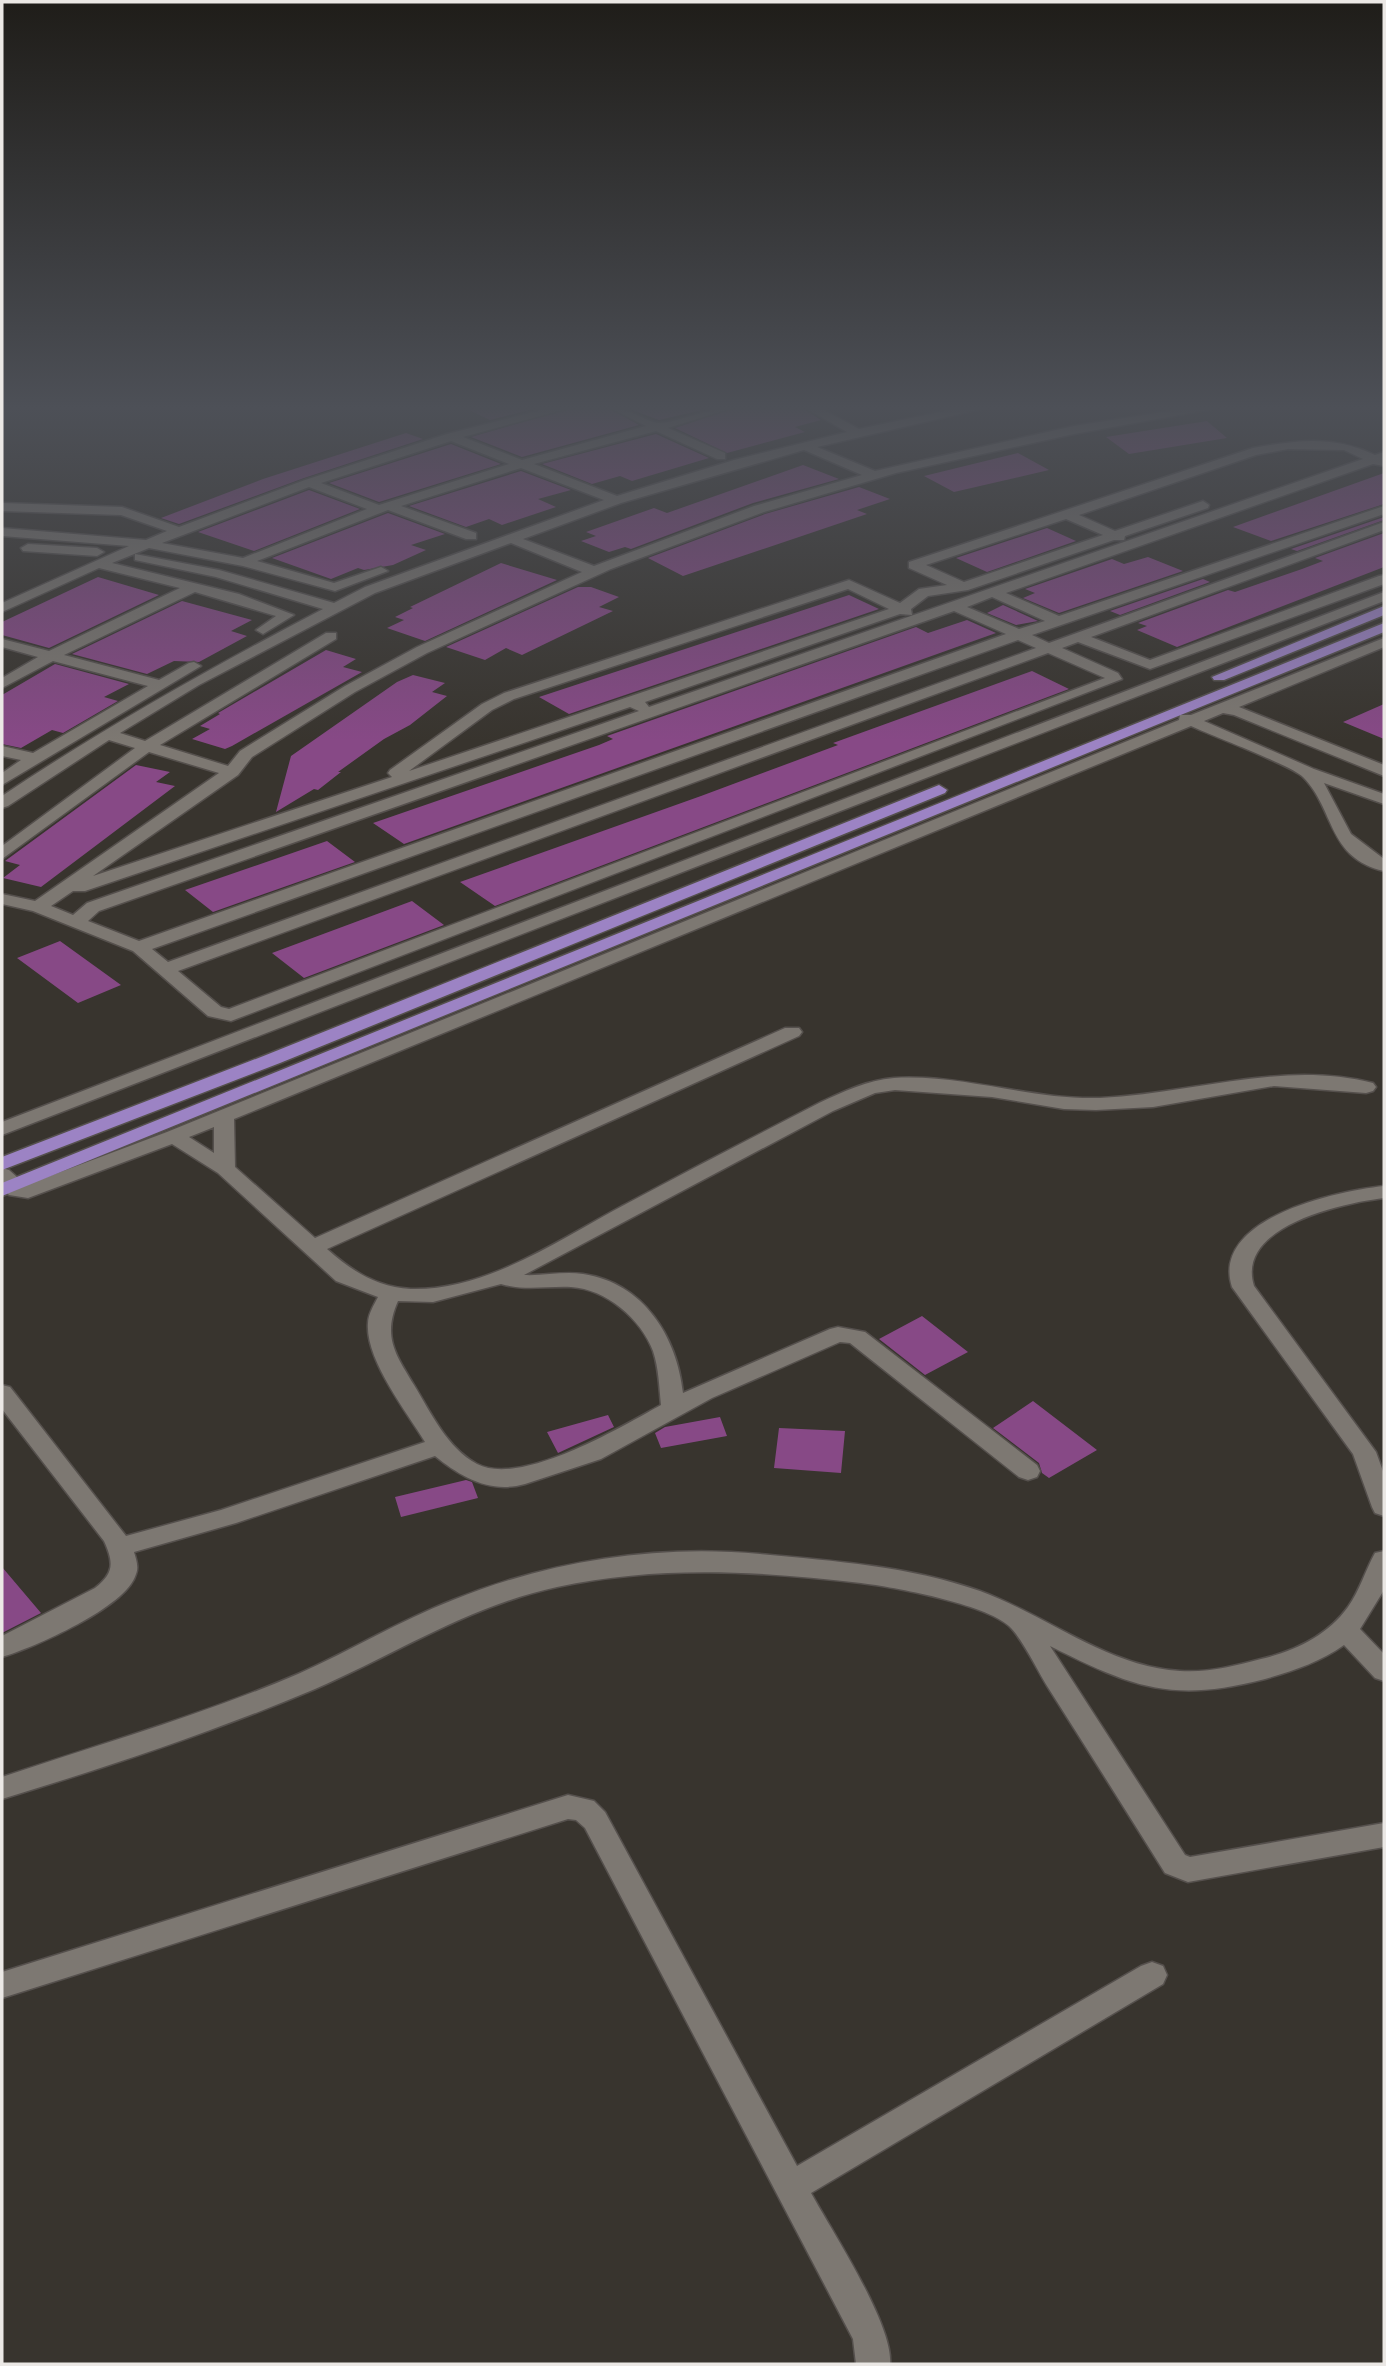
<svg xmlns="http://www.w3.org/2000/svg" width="1386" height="2366" viewBox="0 0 1386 2366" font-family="'Roboto Serif',serif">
  <rect width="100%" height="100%" fill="#38342e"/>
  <path fill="#874986" d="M467,409h66l-43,11z
    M568,409h42l29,16 -117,32 -51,-20z
    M630,409h76l-47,11z
    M731,409h73l17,11 -26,7 10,5 -78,21 -52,-25z
    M1207,421l20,17 -98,16 -23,-17z
    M406,433l17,6 -119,39 -125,46 -18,-6 102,-39z
    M656,434l53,24 -77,23 -12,-5 -28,8 -50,-20z
    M451,444l50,20 -122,38 -50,-19z
    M1018,453l31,17 -95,22 -30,-16z
    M803,465l36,14 -86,24 -122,46 -6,-2 -16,5 -28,-11 15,-5 -10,-4 68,-24 13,5z
    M521,471l50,19 -33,9 18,8 -54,18 -13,-6 -23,8 -57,-21z
    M1384,473v31l-113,37 -38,-14z
    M859,487l31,12 -33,11 10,4 -184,62 -35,-18 117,-44z
    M309,490l51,19 -106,42 -56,-19z
    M388,513l57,21 -34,11 15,5 -33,15 -29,5 -6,-2 -27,11 -59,-21z
    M1384,517v3l-87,31 -6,-2z
    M1047,528l29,13 -89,31 -31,-14z
    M1384,533v34l-207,80 -40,-17 10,-4 -9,-3 90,-33 7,2 67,-23 21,-8 -8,-3z
    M1148,557l35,14 -124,42 -36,-15 12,-5 -10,-4 87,-30 12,5z
    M501,563l56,17 -132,61 -38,-13 17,-8 -9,-3 18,-9 -3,-1z
    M98,577l61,18 -110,53 -47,-13v-13z
    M1203,579l7,3 -90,33 -10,-4z
    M578,587h13l28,10 -20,10 14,4 -91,44 -16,-7 -21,12 -39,-13z
    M849,595l30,14 -310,105 -30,-17z
    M182,601l70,19 -21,11 16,5 -48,26 -25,-1 -27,13 -75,-20z
    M1003,605l35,16 -22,4 -29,-12z
    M967,620l29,13 -592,211 -31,-21 226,-78 14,-6 -6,-3 309,-109 12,6z
    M326,650l30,9 -13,8 19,5 -130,74 -7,3 -33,-10 18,-10 -10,-3 20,-12 -2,-1z
    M55,664l74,20 -25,13 14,4 -55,32 -11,-3 -31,18 -19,-4v-49z
    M1032,671l37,18 -574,217 -35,-24 241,-86 137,-51 -5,-2z
    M413,675l32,8 -13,9 15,4 -37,29 -26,14 -46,33h3l-23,18 -4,-1 -38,23 15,-56 106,-74z
    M1384,704v35l-41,-17z
    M136,765l34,7 -14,10 19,4 -134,101 -38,-9 17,-13 -15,-4z
    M327,841l28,21 -142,50 -28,-22z
    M412,901l32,24 -140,53 -32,-25z
    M60,941l61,44 -43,18 -61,-45z
    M922,1316l46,36 -43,23 -46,-36z
    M1033,1401l64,49 -48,28 -7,-5 -3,-10 -46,-35z
    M608,1415l6,12 -56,26 -11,-21z
    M720,1417l7,19 -66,12 -6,-15 10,-6z
    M779,1428l66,3 -4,42 -67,-5z
    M466,1480l6,2 6,16 -77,19 -6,-20z
    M2,1567l39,46 -39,20z"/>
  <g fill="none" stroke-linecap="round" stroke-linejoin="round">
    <g stroke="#55504d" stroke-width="3">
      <path id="minor" d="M545,409h21l-103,28 59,23 124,-34 -34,-17c22,0 33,13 47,14 17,0 45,-14 70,-14l-61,19 57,25v6h-8l-61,-28 -122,33 83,32 117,-36 113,-28 -40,-23h15l37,20 95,-20h27l-164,38 58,24 199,-45 108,-17h30l-138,25 -178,39 -132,39 -153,57 -184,84 -72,39 -103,65 -14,18 -145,101 299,-99 -4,-4 2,-3 92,-66 22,-11 345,-113 51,23 19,-14 28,-4 -38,-17v-6l344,-114c44,-8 80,-13 122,7l9,-3v14l-11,-2 -367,129 53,23 325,-110v8l-352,121 17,8 335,-121v8l-293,107 59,23 229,-84 5,-1v9l-234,85 -72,-27 -16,6 56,25 4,6 -891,342 -23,-5 -75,-65 -100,-40 -31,-7v-10l33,7 184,-128 -70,-21 -147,107v-13l133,-98 -26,-8 -101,66 -6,2v-12c103,-69 210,-129 321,-187l-107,-32 -81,-17v-6l84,16 115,33 31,-16 239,-87 -83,-32 -120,38 75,27v6h-10l-78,-29 -131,51 77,22 47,-16 7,4 -53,20 -92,-25 -94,-18 -37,15 127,31 55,21 -31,19 -7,-4 20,-14 -81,-24 -131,63 95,25 30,-17 5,-1 7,4 -199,119v-12l19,-13 -19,-4v-10l31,7 115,-67 -95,-25 -51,27v-10l36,-21 -36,-10v-8l47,12 131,-63 -81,-20 -97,44v-9l127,-57 -127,-10v-8l144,12 21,-9 -46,-16 -119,-4v-8l120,4 57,20 126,-47 142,-46zM451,441l58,23 -130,41 -58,-22zM1288,449l56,1 19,9 -714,248 -4,-5 255,-88 12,1 -1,-6 17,-13 40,-6 146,-50h10l1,-4 83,-28 1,-3 -6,-4 -88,30 -36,-16 177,-60zM804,450l58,25 -108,31 -160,60 -71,-27 98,-36zM309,487l58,22 -124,49 -81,-15zM1066,519l37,16 -139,47 -38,-17zM511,543l71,29 -165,75 -72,39 -105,65 -12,15 -68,-21 176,-106v-6h-10l-181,108 -25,-8 79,-48 176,-92zM848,589l41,20 -480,162 83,-61 22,-11zM992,597l53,24 -26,8 -52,-22zM954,611l52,23 -867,307 -51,-20 11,-10zM1018,640l18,8 -868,314 -16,-13zM1048,653l57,25 -876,331 -8,-2 -43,-36zM630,707l9,4 -552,192 -14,12 -22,-9 22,-15h12z
        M28,544l69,4 7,4 -7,4 -74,-5 -2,-3z
        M1384,592v9l-1382,534v-13z
        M1384,638v9l-145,60 145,58v11l-150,-61 -11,-2 -19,8 110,48 70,25v10l-60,-21 27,51 33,25v12c-57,-13 -49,-62 -81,-94 -12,-12 -91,-41 -112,-51l-957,393 1,48 80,71 470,-210h14l3,4 -3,4 -472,213c25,22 49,38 84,40 77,2 150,-51 215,-85 64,-34 129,-68 193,-101 24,-11 48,-23 75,-25 69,-4 137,22 206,20 91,-4 182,-38 273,-15l3,4 -3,4 -7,2 -92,-7 -121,21 -57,3 -32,-1 -72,-12 -97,-7 -20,3 -42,18 -309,164c20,1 39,-4 59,-1 61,9 94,63 100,119l147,-64 8,-2 27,5 172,133 3,6 -3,6 -9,3 -9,-3 -169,-134 -10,-1 -128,56 -111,61 -76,25c-35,10 -64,-7 -90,-28l-199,67 -102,29c2,7 5,15 2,22 -9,33 -103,74 -134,83v-21l93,-48c19,-15 19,-25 9,-47l-102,-132v-24l8,2 116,149 95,-26 204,-68c-19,-31 -60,-83 -57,-119 0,-9 6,-18 10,-26l-42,-16 -118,-108 -46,-29 -144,54 -19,-3 -7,-8v-19l7,2 17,15 141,-53 1012,-412 1,-5h11zM214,1127v26l-25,-16zM501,1284c24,7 45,2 70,3 35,2 70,32 82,64 6,18 6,36 8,54 -40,22 -140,82 -184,59 -30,-16 -46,-51 -63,-79 -18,-30 -32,-48 -16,-84l35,1z
        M1384,1186v12c-41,5 -149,28 -130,88l122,166 8,22v42l-9,-3 -3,-6 -19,-53 -121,-167c-22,-69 105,-96 152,-101z
        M1384,1551v39l-24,39 24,25v27l-9,-3 -31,-33c-24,17 -51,26 -79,34 -93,24 -131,9 -215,-33l135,209 5,2 194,-34v24l-196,35 -23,-9c-39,-62 -77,-123 -116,-184 -11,-17 -26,-50 -40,-63 -24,-22 -115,-39 -148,-43 -103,-12 -202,-18 -304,4 -88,19 -161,67 -242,102 -102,43 -208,78 -313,110v-22c99,-33 200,-62 296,-103 52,-23 101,-53 155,-74 95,-39 205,-56 307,-46 74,7 149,12 220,37 66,24 128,76 200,80 27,2 55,-5 81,-12 34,-8 66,-23 87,-52 12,-17 17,-36 27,-54z
        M568,1795l26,6 11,11 192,354 344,-200 11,-4 11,4 4,9 -4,9 -352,209c21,38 83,133 79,171h-34l-3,-25 -268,-511 -9,-8 -8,-1 -566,179v-26z"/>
    </g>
    <g stroke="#55504d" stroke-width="3">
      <path id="major" d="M1384,606v9l-160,65h-10l-2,-3z
        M1384,623v9l-1382,564v-13z
        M939,785l8,5 -2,3 -665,270 -278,107v-13l264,-102z"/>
    </g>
    <use href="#minor" fill="#7d7872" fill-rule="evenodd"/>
    <use href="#major" fill="#9c83c4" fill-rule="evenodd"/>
  </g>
  <linearGradient id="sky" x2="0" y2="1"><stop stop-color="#1f1d19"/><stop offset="0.55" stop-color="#4d5057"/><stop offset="1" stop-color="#4d5057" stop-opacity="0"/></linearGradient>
  <rect width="1386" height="741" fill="url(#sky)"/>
  <rect width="1386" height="2366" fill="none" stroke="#ebe8e5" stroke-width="7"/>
</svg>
